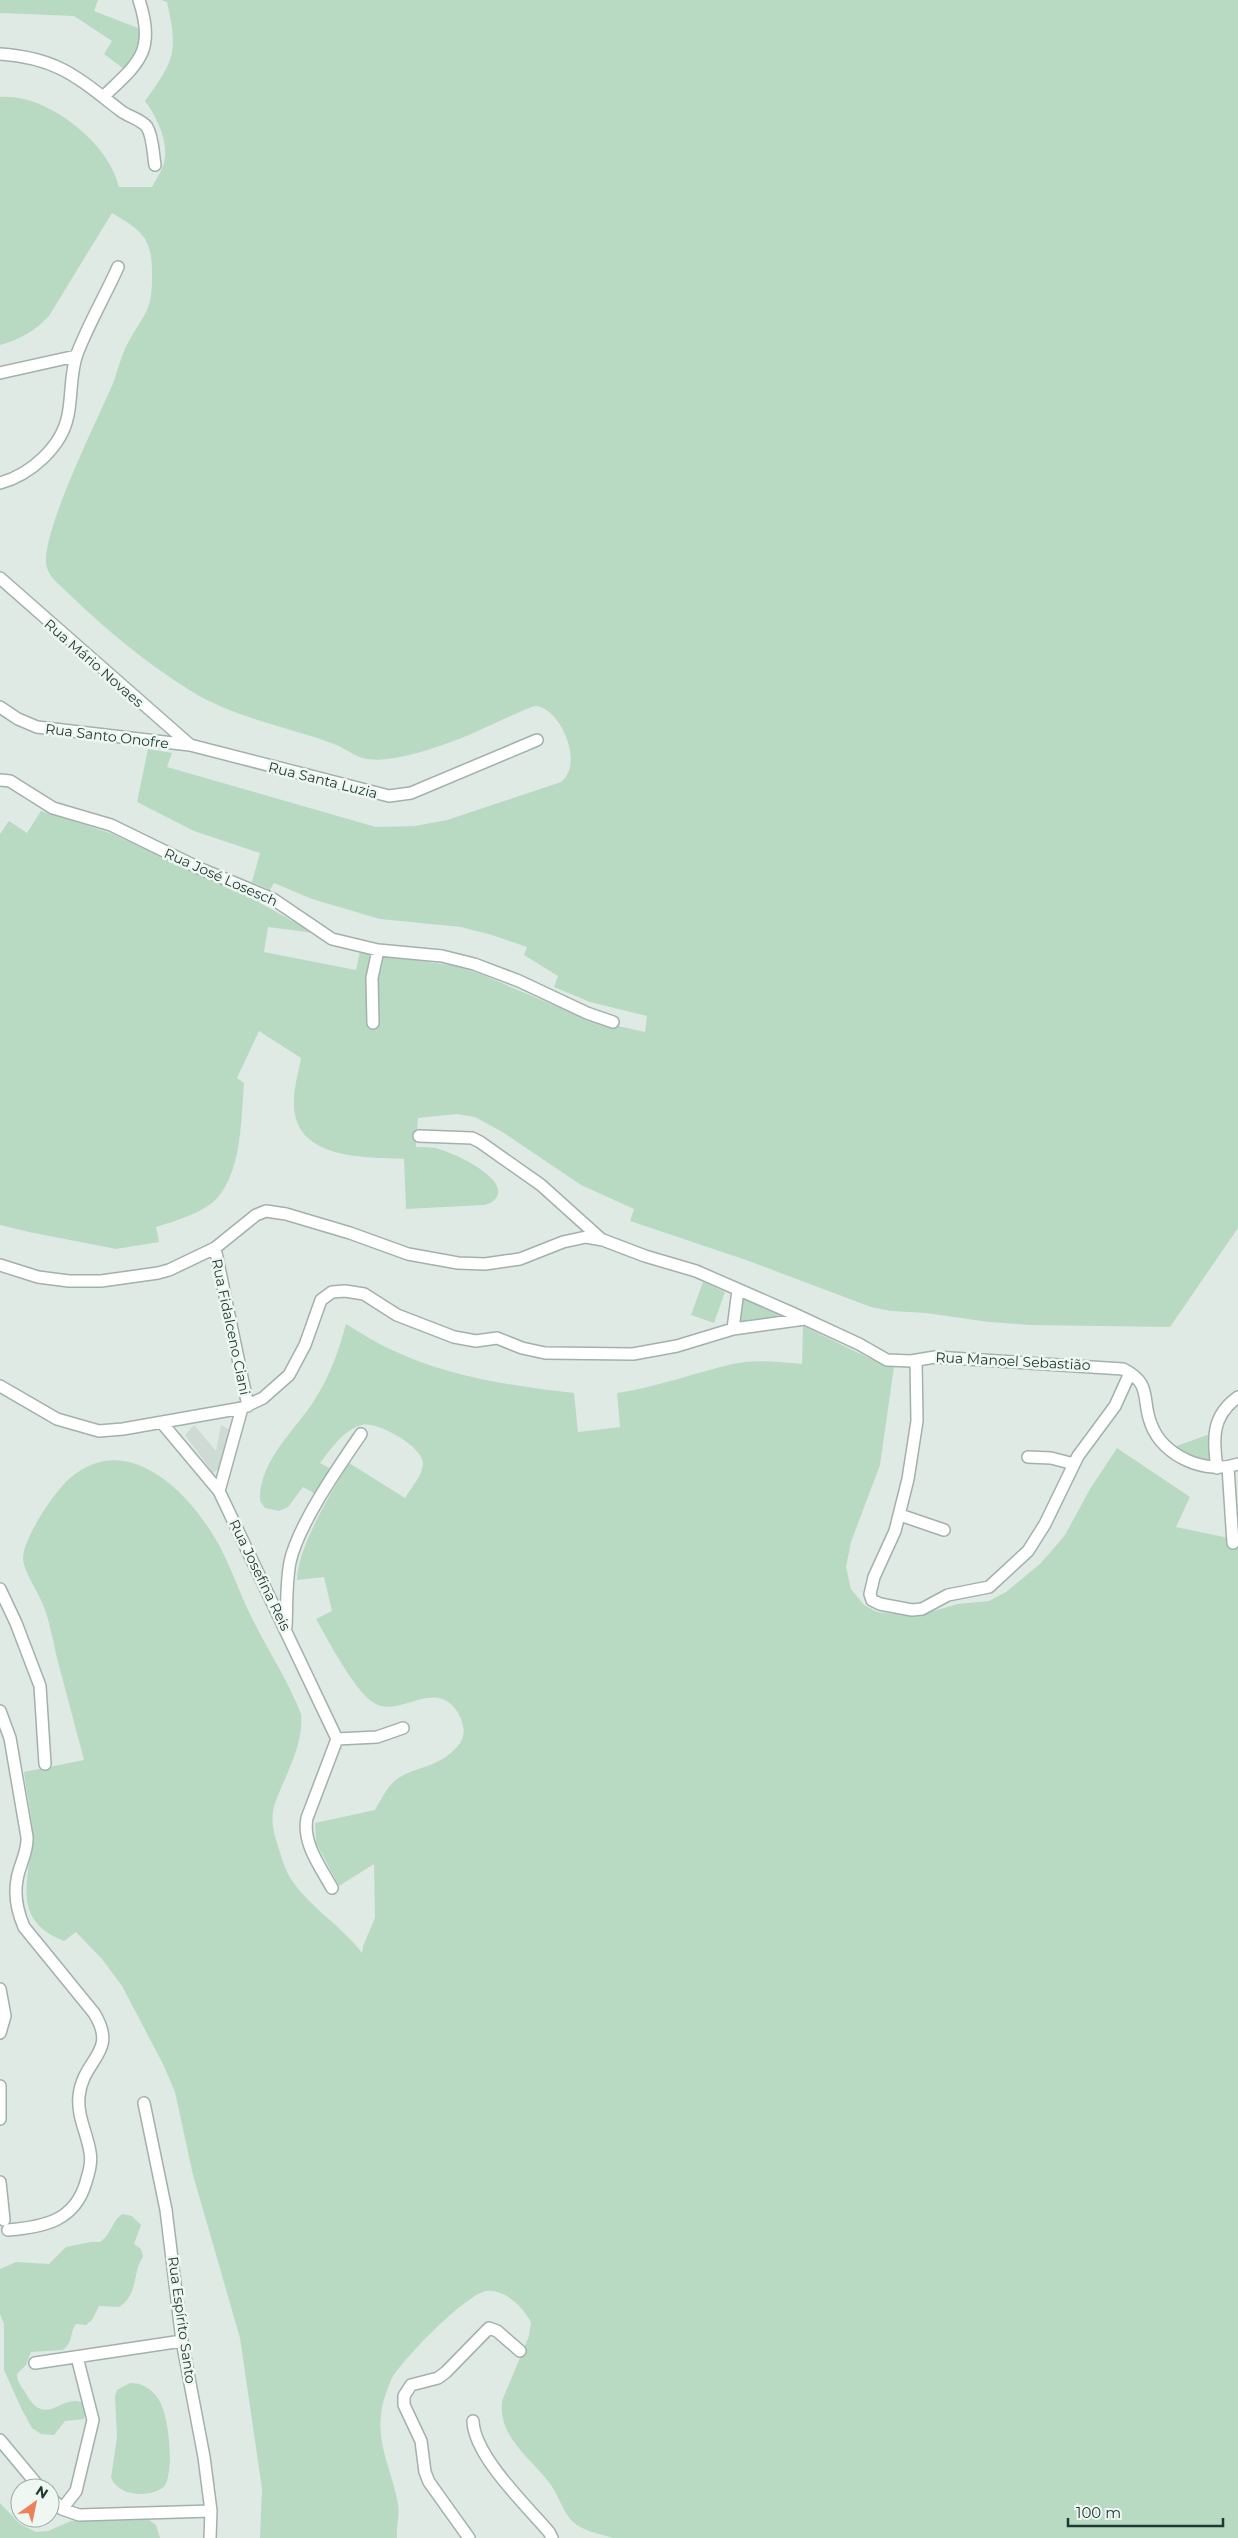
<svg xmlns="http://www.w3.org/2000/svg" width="1238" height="2538" viewBox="0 0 1238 2538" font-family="Montserrat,sans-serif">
  <rect width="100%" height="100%" fill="#dfeae5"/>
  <path fill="#cedad4" d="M194,1425l22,26 5,-26 11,6 -10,35 -9,7 -28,-38z"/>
  <path fill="#b9dac2" d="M0,0h98l-4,11 44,17c4,18 -3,27 -14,41l-20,-15 8,-13 -38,-25 -74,-3z
    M161,0h1077v1228l-68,99 -140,-2 -41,-3 -63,-9 -35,-2 -20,-4 -125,-47 -116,-39 4,-12 -53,-24 -77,-52 -29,-16 -18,-3 -39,4 -2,29c6,0 13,0 19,1 15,3 68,27 63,46 -2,7 -8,10 -14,11l-78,4 -2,-50c-38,-2 -107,1 -110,-52 -1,-16 4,-33 7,-49l-42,-27 -22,47 7,5c-3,36 -2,95 -32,120 -16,12 -37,18 -56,24l3,15 -43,7 -87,-17 -29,-7v-391l9,-13 18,12 14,-22 69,22 143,66 61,34 -46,-6 -4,25 92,18 4,-19 13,3 -5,34v39h9l2,-72 78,11 26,9 103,44 59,13 2,-16 -57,-14 -36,-15 4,-11 -34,-21 3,-8 -35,-12 -31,-8 -81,-8 -68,-20 -38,-16 -4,7 -18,-8 8,-29 -66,-22 -57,-29 11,-53 24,4 -5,14 209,60 39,-1 32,-6 114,-38c24,-19 -1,-74 -25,-76 -4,-1 -61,27 -72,31 -26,10 -69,26 -97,22 -12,-2 -22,-11 -33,-15 -48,-18 -100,-26 -143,-53 -45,-28 -86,-62 -124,-99 -7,-7 -17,-14 -20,-24 -10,-29 53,-153 67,-187 3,-10 6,-20 10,-30 6,-14 16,-27 23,-41 5,-11 5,-25 5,-36 0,-37 -10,-43 -40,-61l-63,103c-14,15 -30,24 -49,29v-248c45,-5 110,46 119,90h33c4,-8 10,-16 12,-24 5,-21 -7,-46 -19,-62 30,-41 33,-49 22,-99z
    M703,1282l22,10 -11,31 -23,-8z
    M739,1293l56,25 -60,9z
    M346,1324c15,9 30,19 46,26 57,27 120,36 182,43l4,39 42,-5 -3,-34c40,-6 77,-20 116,-29 23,-5 46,-2 69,0l1,-38 70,34 21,7 -14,98 -29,77 -5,25 5,22 13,16 13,7 39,4 42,-12 31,-3 17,-9 35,-29 24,-28 25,-46 27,-41 73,49 -14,30 62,13v998h-625c-13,-4 -30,-7 -40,-16 -10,-10 -14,-25 -22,-37 -19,-26 -53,-47 -49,-84l27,-65 2,-14c-8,-15 -26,-33 -45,-31 -21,4 -83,68 -94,87 -5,11 -10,25 -11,37 -4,31 12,59 17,89 2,11 -2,23 -1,34h-137l2,-49 -22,-151 -47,-163 -18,-83 -12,-28 -41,-78 -20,-27 -26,-27 -12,9c-56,-22 -33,-63 -32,-108 0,-20 -6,-41 -8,-61l60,-12c-9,-34 -18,-68 -27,-102 -4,-17 -7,-35 -13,-51 -5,-14 -21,-36 -21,-49 1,-21 31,-66 47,-80 56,-48 116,11 145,60 15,25 24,55 38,82 15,31 36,62 48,94 3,29 -14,58 -24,84 -7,16 -5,29 0,45 4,12 7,25 14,36 19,29 51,47 71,74l1,-7 12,-28 -1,-54 -35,22 -23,-43 -1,-20 60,-13c6,-10 12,-24 22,-31 21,-14 40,-10 60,-32 5,-5 8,-13 6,-21 -1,-7 -5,-14 -10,-20 -24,-24 -54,12 -79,-3 -19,-11 -46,-63 -58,-84l16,-8 -8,-34 -27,3c0,-32 35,-89 52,-117l56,35c6,-10 17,-22 18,-34 1,-17 -46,-43 -61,-39 -19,5 -30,23 -42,38l13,7 -14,26 -16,-9 -15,20 -9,4 -14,-3 -5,-7c-2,-40 36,-71 55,-102 15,-23 24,-49 31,-75z
    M1210,1434l5,33 -44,-19z
    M123,2214l9,2 9,9 -7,19 7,5 2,7c-1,4 -4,7 -5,11 -4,15 -4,31 -19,40l-20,-1 -7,14 -6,5 -10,-1c-7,10 -2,17 -13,26l-32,2 -5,13 -9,9c0,7 4,12 8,18 21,39 36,0 58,11l3,7 -2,9 -19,2 -11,14 -13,-1 -9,-6 -10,-18 -18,-40v-46l-4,-10v-45l16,-7 33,2 17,-17 25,-5h9c11,-6 12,-23 23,-28z
    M130,2383c13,0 22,6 29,17 10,16 16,72 5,87 -15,11 -44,10 -53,-9l6,-41 -2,-41 2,-6z
    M0,2503l20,21 16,8 12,-1 23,-10 78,-1 7,5 4,13h-160z"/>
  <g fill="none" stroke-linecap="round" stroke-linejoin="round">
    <g stroke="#a2b1ac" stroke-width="14">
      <path id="minor" d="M0,54c58,4 77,23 121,57 8,6 20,8 26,16 6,10 6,26 8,38
        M104,96c35,-33 52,-45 35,-96
        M0,373l76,-17
        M0,483c30,-8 62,-36 68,-68 4,-19 2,-42 9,-61 11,-29 28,-58 41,-87
        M0,578l190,167
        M0,707l18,12 19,8 153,18 199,51 22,-3 126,-53
        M0,780l10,1 43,27 58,17 90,44 72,30 59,40 46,11 64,6 32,8 45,17 68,32 26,9
        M373,1023l-1,-45 6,-28
        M419,1136l53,2 8,4 61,43 60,54
        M215,1248l33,158
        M0,1265l38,12 31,4h32l57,-8 11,-3 46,-22 41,-33 10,-4 20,3 64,19 58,21 50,9 27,1 35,-5 43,-17 23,-5 17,3 42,16 51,15 96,42 67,31 28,16 24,1 24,-4 188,12c30,15 18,30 28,55 12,33 56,51 87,40
        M733,1329l5,-39
        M916,1361l1,60 -9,58 -13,52 -21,46 -4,17 2,6 8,4 32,6 10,-1 26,-14 41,-8 39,-36 17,-27 33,-68 37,-50 15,-33
        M0,1386l57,33 42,12 24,-2 119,-21 21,-10 26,-23 16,-30 16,-45 11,-8 13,-1 19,3 33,21 57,22 22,4 21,-3 25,10 23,5 88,1 44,-8 56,-17 72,-10
        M162,1423l57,68 118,248 -30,79c-5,25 13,48 25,70
        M1028,1457l23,1 23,6
        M1228,1467l5,76
        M1217,1468c-4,-28 -6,-52 21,-71
        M219,1491l23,-83
        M900,1515l44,15
        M0,1589l16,34 24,63 5,78
        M286,1627c1,-22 0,-44 4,-65 8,-37 49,-96 71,-128
        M0,1711l10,27 17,99c1,16 -8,28 -10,43 -3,16 1,33 7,47l70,86c25,40 -11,45 -15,83 -2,20 8,37 11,56 2,10 -1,20 -4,30 -11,39 -42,45 -78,48
        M337,1739l40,-2 26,-9
        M0,1989l5,27 -5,17
        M0,2086v33
        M144,2103l22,107 16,131 22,116 7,54 -1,27
        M0,2182l4,38
        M35,2363l147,-22
        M473,2421c1,35 54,85 76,111l3,6
        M0,2440l40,48
        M50,2497l12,12 17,6 132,-4
        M62,2509l14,-18 17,-71 -16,-63
        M469,2538l-40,-56 -4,-10 -4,-31 -17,-36v-9l7,-11 27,-7 8,-6 43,-44 8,3 23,20"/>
    </g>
    <use href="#minor" stroke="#fff" stroke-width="11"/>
  </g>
  <g text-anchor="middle" stroke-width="5" stroke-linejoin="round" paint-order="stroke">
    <g font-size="14" fill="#213933" stroke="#eff7f3">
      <text transform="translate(94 663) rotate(41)" y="5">Rua Mário Novaes</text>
      <text transform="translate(107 736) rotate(7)" y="5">Rua Santo Onofre</text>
      <text transform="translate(323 780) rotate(14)" y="5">Rua Santa Luzia</text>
      <text transform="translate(221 877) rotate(24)" y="5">Rua José Losesch</text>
      <text transform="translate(231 1327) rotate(78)" y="5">Rua Fidalceno Ciani</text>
      <text transform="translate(1013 1361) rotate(3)" y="5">Rua Manoel Sebastião</text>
      <text transform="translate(260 1575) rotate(64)" y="5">Rua Josefina Reis</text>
      <text transform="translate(182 2320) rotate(82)" y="5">Rua Espírito Santo</text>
    </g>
  </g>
  <g transform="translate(35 2503) rotate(33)"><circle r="24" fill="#eff7f3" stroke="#9daba6"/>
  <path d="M0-4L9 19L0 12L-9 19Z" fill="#ec805b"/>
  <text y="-8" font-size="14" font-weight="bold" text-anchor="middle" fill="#213933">N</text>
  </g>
  <path d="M1068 2518v8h155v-8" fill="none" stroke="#213933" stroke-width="2.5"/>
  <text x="1076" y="2518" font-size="15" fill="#213933" stroke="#eff7f3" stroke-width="4" paint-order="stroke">100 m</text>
</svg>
